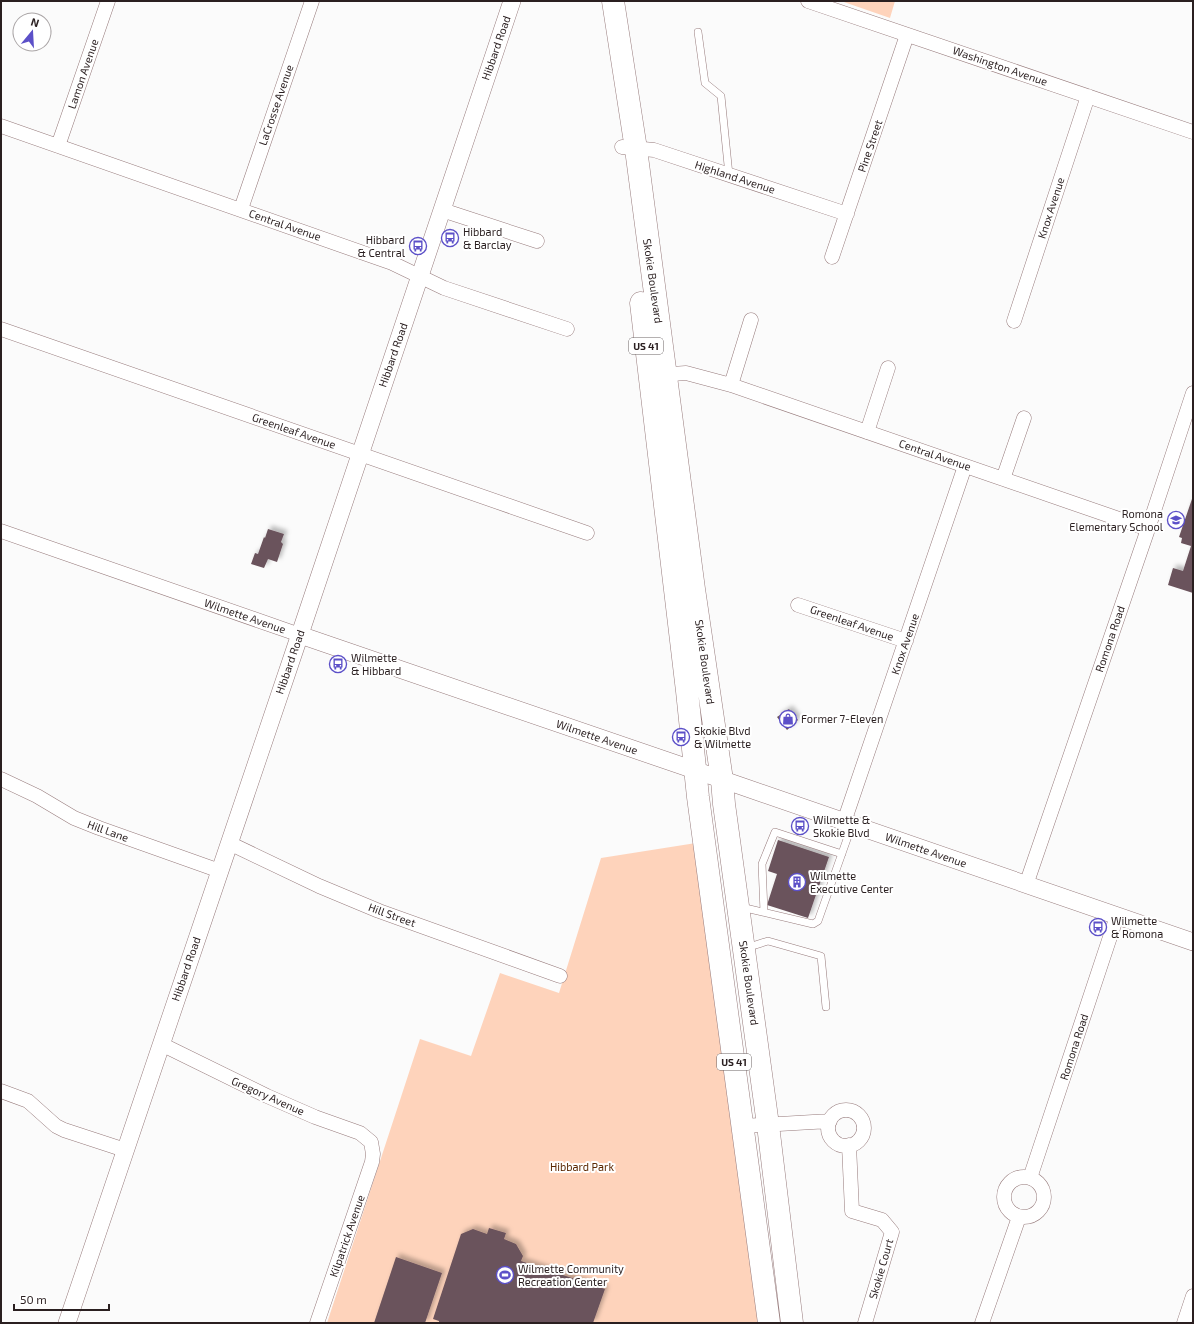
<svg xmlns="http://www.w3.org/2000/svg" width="1194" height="1324" viewBox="0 0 1194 1324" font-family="'Exo 2',sans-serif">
  <defs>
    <filter id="shadow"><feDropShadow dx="3.5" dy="-3.5" stdDeviation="2" flood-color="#0004"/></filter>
  </defs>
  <rect width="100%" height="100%" fill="#fbfbfb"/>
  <path fill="#fed3bb" d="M841,1h54l-5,17z
    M696,843l65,480h-434l93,-284 51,17 29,-83 59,20 42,-135z"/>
  <path fill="#6b525b" filter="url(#shadow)" d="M1193,496v97l-25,-8 5,-17 10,3 8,-25 -10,-3 1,-5 -3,-1z
    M268,529l16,5 -3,8 2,2 -6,18 -9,-3 -4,9 -13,-4 4,-11 3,1 6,-17 1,1z
    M789,709l9,11 -11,10 -10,-13z
    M778,840l51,17 -21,61 -41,-13 10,-31 -9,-3z
    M489,1228l17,5 -2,6 12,5 7,12 -2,5 84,28 -12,34h-154v-2l-6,-2 28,-85 12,-5 14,5z
    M396,1257l46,16 -17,50h-51z"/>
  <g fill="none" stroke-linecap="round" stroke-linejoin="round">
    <g stroke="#977b7c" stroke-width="8">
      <path id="service" d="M698,32l7,51 16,13 8,79
        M741,907l72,17 5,-3 34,-96
        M764,912l-2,-48 13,-32 67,22
        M746,948l22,-7 53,15 5,51"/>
    </g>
    <g stroke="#977b7c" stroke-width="15">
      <path id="minor" d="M808,1l385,131
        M1,126l391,137 52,25 123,41
        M58,146l50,-145
        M622,147l32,3 193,64
        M241,209l71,-208
        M442,210l95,31
        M832,257l75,-222
        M1014,321l74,-225
        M1,329l586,204
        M658,375l28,-2 45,12 417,144
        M731,385l20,-65
        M867,432l21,-64
        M1003,479l21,-61
        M1,531l299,104
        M798,605l108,36
        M1,779l36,17 37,22 25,10 121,43
        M844,822l121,-356
        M229,843l90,43 60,25 181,65
        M1026,885l122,-356 45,-136
        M161,1044l106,52 48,21 45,16 11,9 2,12 -1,8 -55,161
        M1,1091l27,10 28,25 8,4 61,20
        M828 1128a18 18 0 1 1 36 0a18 18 0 1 1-36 0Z
        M743,1126l87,-5
        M849,1145l3,66 30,9 10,12 -27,91
        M1004 1197a20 20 0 1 1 40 0a20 20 0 1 1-40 0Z
        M1030,1178l87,-262
        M982,1323l37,-106
        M1184,1323l9,-27"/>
    </g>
    <g stroke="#977b7c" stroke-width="18">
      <path id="tertiary" d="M300,635l441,151 452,156
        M67,1323l227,-671 218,-651"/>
    </g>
    <g stroke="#977b7c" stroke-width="23">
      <path id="primary" d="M613,1l23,148 58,440 28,191 2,24 44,321 24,198
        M641,303l46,388 11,106 71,526"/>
    </g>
    <use href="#service" stroke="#fff" stroke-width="7"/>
    <use href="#minor" stroke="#fff" stroke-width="14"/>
    <use href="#tertiary" stroke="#fff" stroke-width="17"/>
    <use href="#primary" stroke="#fff" stroke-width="22"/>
  </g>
  <defs>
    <g id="bus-ring" transform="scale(0.9)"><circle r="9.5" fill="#fff" stroke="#5c50c8" stroke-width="1.5"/><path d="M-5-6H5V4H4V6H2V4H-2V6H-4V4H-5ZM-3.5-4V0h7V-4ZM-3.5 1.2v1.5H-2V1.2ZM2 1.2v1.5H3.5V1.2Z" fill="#5c50c8"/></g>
    <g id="school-ring" transform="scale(0.9)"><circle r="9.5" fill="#fff" stroke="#5c50c8" stroke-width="1.5"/><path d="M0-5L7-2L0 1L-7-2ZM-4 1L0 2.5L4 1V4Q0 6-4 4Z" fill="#5c50c8"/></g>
    <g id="shop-ring" transform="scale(0.9)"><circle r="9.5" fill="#fff" stroke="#5c50c8" stroke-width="1.5"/><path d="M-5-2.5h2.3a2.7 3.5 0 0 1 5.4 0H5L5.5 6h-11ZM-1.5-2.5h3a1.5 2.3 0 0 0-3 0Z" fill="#5c50c8"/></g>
    <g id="building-ring" transform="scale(0.9)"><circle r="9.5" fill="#fff" stroke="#5c50c8" stroke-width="1.5"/><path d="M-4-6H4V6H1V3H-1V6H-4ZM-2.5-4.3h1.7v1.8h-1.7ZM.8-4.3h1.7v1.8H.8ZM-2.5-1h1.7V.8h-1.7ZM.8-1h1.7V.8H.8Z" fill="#5c50c8"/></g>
    <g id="stadium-ring" transform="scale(0.9)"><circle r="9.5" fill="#fff" stroke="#5c50c8" stroke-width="1.5"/><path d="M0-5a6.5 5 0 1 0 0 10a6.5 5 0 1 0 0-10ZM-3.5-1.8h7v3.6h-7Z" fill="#5c50c8"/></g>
  </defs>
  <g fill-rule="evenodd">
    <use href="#bus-ring" x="450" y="238"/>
    <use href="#bus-ring" x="418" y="246"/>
    <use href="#school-ring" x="1176" y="520"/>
    <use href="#bus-ring" x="338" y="664"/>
    <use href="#shop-ring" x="788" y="719"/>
    <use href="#bus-ring" x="681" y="737"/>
    <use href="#bus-ring" x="800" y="826"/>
    <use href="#building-ring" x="797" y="882"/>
    <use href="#bus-ring" x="1098" y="927"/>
    <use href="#stadium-ring" x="505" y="1275"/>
  </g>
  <g text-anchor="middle" stroke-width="4" stroke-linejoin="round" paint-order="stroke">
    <g fill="#fff" stroke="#6a6263" stroke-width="1">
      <rect x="629" y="338" width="34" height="16" rx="3"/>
      <rect x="717" y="1054" width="34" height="16" rx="3"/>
    </g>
    <g font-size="10" font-weight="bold" fill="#2a1f20">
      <text x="646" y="350">US 41</text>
      <text x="734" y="1066">US 41</text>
    </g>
    <g font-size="11" fill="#2a1f20" stroke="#fff">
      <text transform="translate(496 48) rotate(-71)" y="4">Hibbard Road</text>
      <text transform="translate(1000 66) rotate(19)" y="4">Washington Avenue</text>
      <text transform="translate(83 74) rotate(-71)" y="4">Lamon Avenue</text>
      <text transform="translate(276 105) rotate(-71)" y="4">LaCrosse Avenue</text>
      <text transform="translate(870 146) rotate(-71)" y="4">Pine Street</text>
      <text transform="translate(735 177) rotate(18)" y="4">Highland Avenue</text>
      <text transform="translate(1051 208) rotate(-72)" y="4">Knox Avenue</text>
      <text transform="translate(285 225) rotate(19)" y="4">Central Avenue</text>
      <text transform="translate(653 281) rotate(82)" y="4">Skokie Boulevard</text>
      <text transform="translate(393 355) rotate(-71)" y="4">Hibbard Road</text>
      <text transform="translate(294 431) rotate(19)" y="4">Greenleaf Avenue</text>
      <text transform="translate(935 455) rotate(19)" y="4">Central Avenue</text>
      <text transform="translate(245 616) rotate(19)" y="4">Wilmette Avenue</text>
      <text transform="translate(852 623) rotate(19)" y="4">Greenleaf Avenue</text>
      <text transform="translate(1110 639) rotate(-71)" y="4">Romona Road</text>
      <text transform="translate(905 644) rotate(-71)" y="4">Knox Avenue</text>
      <text transform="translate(290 662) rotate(-71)" y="4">Hibbard Road</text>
      <text transform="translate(705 662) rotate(82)" y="4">Skokie Boulevard</text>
      <text transform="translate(597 737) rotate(19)" y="4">Wilmette Avenue</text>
      <text transform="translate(108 831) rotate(20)" y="4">Hill Lane</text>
      <text transform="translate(926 850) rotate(19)" y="4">Wilmette Avenue</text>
      <text transform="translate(392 915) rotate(20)" y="4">Hill Street</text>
      <text transform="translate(186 969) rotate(-71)" y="4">Hibbard Road</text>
      <text transform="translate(749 983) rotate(82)" y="4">Skokie Boulevard</text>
      <text transform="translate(1074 1047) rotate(-72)" y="4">Romona Road</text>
      <text transform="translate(268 1096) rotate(24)" y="4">Gregory Avenue</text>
      <text transform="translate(347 1236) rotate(-71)" y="4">Kilpatrick Avenue</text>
      <text transform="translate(881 1269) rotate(-74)" y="4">Skokie Court</text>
    </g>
    <g font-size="11" fill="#2a1f20" stroke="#fff" text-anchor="start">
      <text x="463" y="236">Hibbard<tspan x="463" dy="13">&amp; Barclay</tspan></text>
      <text x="405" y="244" text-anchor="end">Hibbard<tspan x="405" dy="13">&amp; Central</tspan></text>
      <text x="1163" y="518" text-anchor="end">Romona<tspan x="1163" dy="13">Elementary School</tspan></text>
      <text x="351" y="662">Wilmette<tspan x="351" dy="13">&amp; Hibbard</tspan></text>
      <text x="801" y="723">Former 7-Eleven</text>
      <text x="694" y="735">Skokie Blvd<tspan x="694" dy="13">&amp; Wilmette</tspan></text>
      <text x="813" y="824">Wilmette &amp;<tspan x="813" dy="13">Skokie Blvd</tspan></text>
      <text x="810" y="880">Wilmette<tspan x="810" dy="13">Executive Center</tspan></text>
      <text x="1111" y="925">Wilmette<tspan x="1111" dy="13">&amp; Romona</tspan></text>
      <text x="518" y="1273">Wilmette Community<tspan x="518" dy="13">Recreation Center</tspan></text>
    </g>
    <g font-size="11" fill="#5b2802" stroke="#fff">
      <text x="582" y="1171">Hibbard Park</text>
    </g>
  </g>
  <rect width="1194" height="1324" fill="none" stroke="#2a1f20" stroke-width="4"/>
  <g transform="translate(32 32) rotate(18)"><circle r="19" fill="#ffffff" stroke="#aaa5a6"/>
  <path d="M0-3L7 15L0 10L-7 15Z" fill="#5c50c8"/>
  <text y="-6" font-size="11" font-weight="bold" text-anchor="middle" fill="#2a1f20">N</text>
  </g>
  <path d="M14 1304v6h95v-6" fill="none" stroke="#2a1f20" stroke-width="2"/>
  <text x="20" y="1304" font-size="12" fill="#2a1f20" stroke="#ffffff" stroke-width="3" paint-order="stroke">50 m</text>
</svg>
